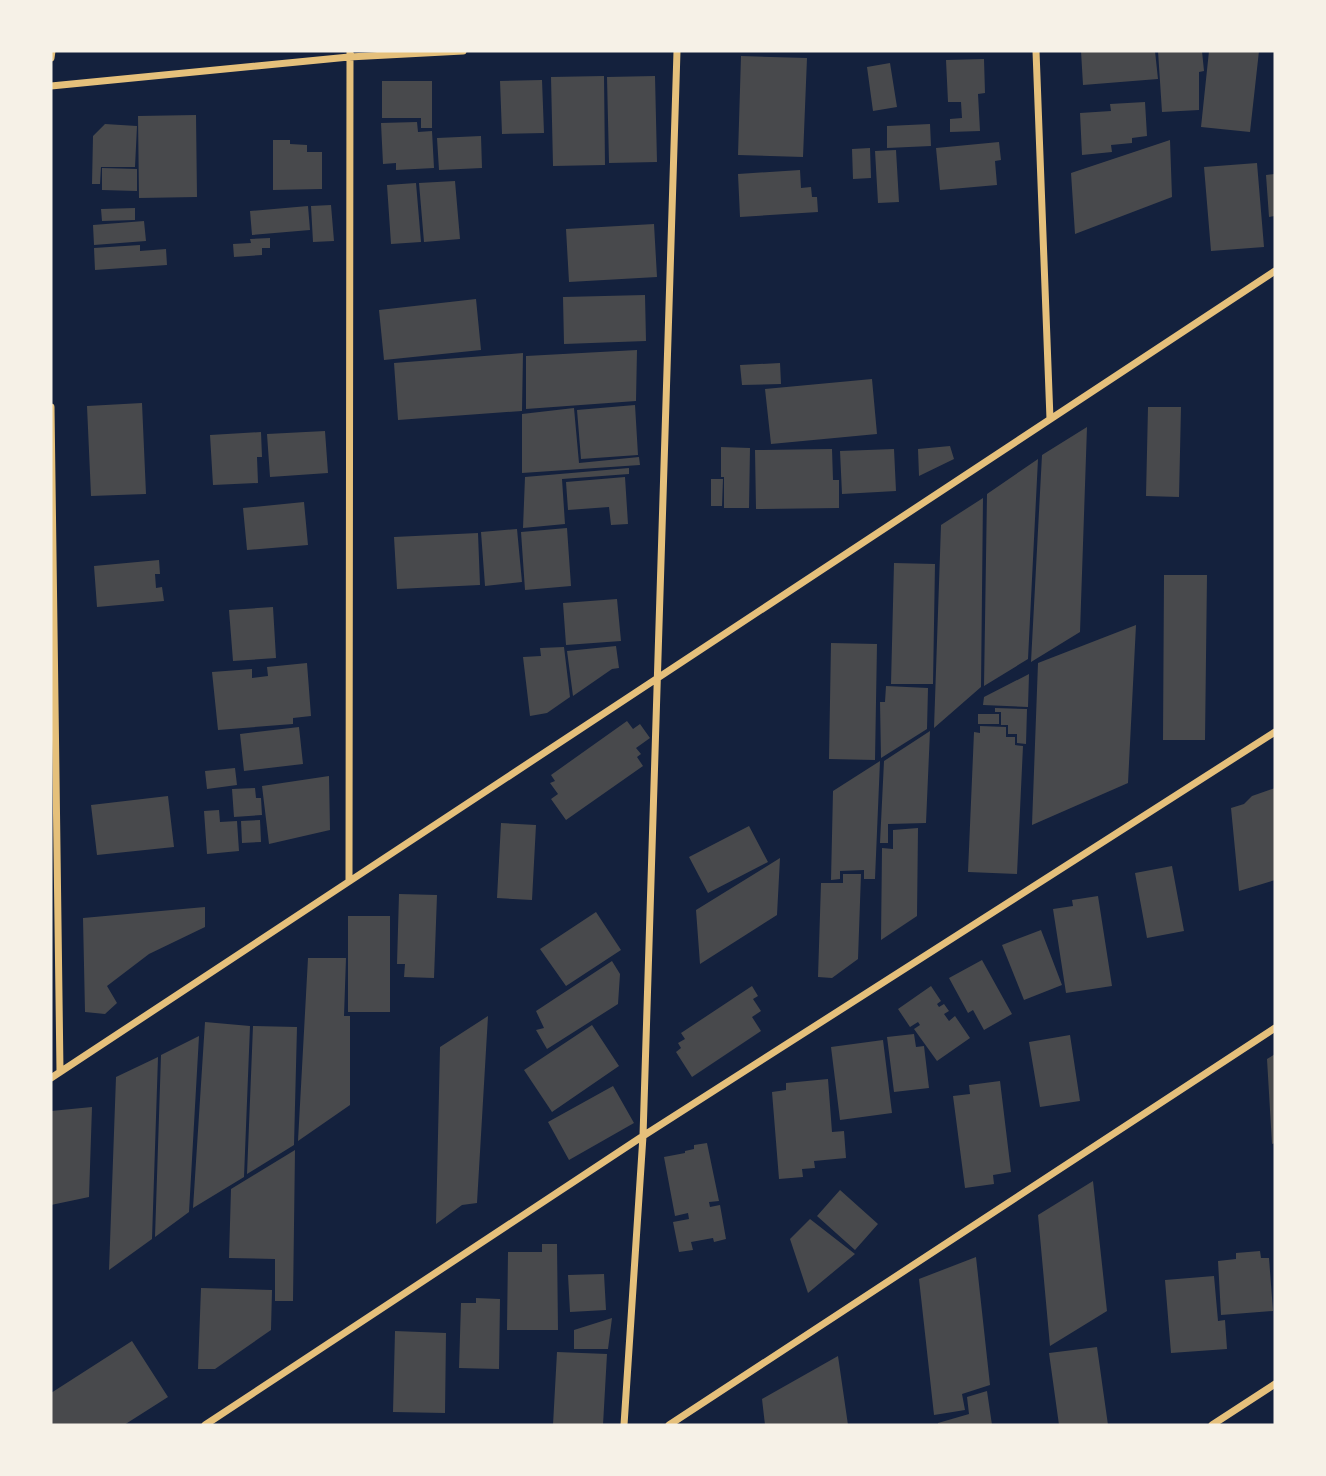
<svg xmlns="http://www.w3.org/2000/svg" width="1326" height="1476" viewBox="0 0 1326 1476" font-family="Poppins,sans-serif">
  <rect width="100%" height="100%" fill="#14213d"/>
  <path fill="#48494c" d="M1081,51h74l3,28 -75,6z
    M1158,51h44l2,20 -5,1v38l-37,2z
    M1209,51h50l-9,81 -49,-5z
    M741,56l66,2 -4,99 -65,-2z
    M984,59l1,34 -7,1 2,37 -30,1v-13l12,-1 -1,-16h-13l-2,-42z
    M890,63l7,44 -24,4 -6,-44z
    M604,76l1,89 -52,1 -2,-89z
    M655,76l2,86 -48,1 -2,-86z
    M542,80l2,53 -42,1 -2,-53z
    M382,81h50v47h-11v-10h-39z
    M1145,102l2,34 -15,2v5l-21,2 1,7 -30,3 -2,-42 31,-2 -1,-7z
    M196,115l1,82 -58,1 -1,-82z
    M417,122l1,10 14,-1 2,37 -38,2v-7l-13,1 -2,-41z
    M105,124l32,2 -2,41h-34l-1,17h-8l1,-48z
    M930,124l1,22 -44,2v-22z
    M481,136l1,32 -43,2 -2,-32z
    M273,140h17v4l17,1v7h15v37l-49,1z
    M1170,140l2,57 -97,37 -4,-61z
    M999,142l2,18 -6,1 2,24 -57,5 -4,-42z
    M870,148l1,30 -18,1 -1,-30z
    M896,150l3,52 -21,1 -3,-52z
    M1257,163l7,84 -53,4 -7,-84z
    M102,168l35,1v22l-35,-1z
    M800,170l1,18 10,-1 1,10h5l1,15 -78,5 -2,-43z
    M1275,174v42l-6,1 -3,-42z
    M455,181l5,58 -36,3 -5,-59z
    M416,183l5,59 -30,2 -4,-59z
    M331,205l3,36 -21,1 -2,-36z
    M308,206l2,24 -58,5 -2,-24z
    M135,208v12l-33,1 -1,-12z
    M144,221l2,20 -52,4 -1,-20z
    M654,224l3,53 -88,5 -3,-53z
    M270,238v10h-8v7l-28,2 -1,-13 18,-1 -1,-4z
    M140,245v6l26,-2 1,16 -72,5 -1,-22z
    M645,295l1,46 -82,3 -1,-47z
    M476,299l5,51 -97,10 -5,-50z
    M637,350l-1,51 -110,8v-53z
    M523,353l-1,58 -124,9 -4,-57z
    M780,363l1,21 -39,1 -2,-20z
    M872,379l5,55 -106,10 -6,-55z
    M142,403l4,91 -55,2 -4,-90z
    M635,405l3,50 -57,4 -4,-49z
    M1148,407h33l-2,90 -33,-1z
    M574,408l5,55 60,-6 1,8 -118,8v-59z
    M1087,427l-7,205 -49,30 11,-207z
    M325,431l3,42 -58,4 -3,-43z
    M261,432l1,25h-5l1,26 -45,2 -3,-50z
    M950,446l4,13 -35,17 -1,-27z
    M721,447l29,1 -1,60h-25v-31h-3z
    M832,449l1,31h6v28l-83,1 -1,-59z
    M894,449l2,42 -54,3 -2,-43z
    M1038,459l-10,200 -44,27 3,-192z
    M629,468v6l-67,5 3,45 -42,4 2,-51z
    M625,477l3,47 -17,1 -2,-18 -41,3 -2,-28z
    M711,479h12l-1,27h-11z
    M983,498l-2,189 -47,41 7,-203z
    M304,502l4,43 -61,5 -4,-42z
    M567,528l4,58 -46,4 -4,-58z
    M517,529l5,53 -37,4 -4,-54z
    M478,533l2,52 -83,4 -3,-52z
    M159,560l1,14h-5l1,14 6,-1 2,14 -67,6 -3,-41z
    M894,563l41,1 -2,120h-42z
    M1164,575h43l-2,165h-42z
    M617,599l4,42 -55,4 -3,-42z
    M273,607l3,51 -43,3 -4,-51z
    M1136,625l-8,158 -96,42 6,-162z
    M831,643l46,1 -2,116 -46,-1z
    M616,646l3,22 -7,1 -39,27 -6,-45z
    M564,647l6,50 -23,16 -17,3 -7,-59 18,-1 -1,-8z
    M307,663l4,53 -18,2v6l-75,6 -6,-58 40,-3v9l16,-2 -1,-9z
    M1029,674l-1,33 -45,-2 1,-8z
    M886,686l42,2 -1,41 -46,29 -1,-56h5z
    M995,708l32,1 -1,35 -9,-1v-9h-9v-9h-7v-13h-6z
    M978,714h21v10h-21z
    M627,721l6,8 7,-5 10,14 -14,10 5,6 -4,3 6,9 -77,54 -15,-21 7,-5 -8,-11 5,-2 -4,-6z
    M980,726l26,1v10h9v8l8,1 -6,128 -49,-2 6,-140 6,1z
    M299,727l4,37 -59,7 -4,-37z
    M930,731l-4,92 -38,1v19h-8l4,-82z
    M880,761l-5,118h-11v-9l-24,1v8l-9,1 2,-89z
    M235,768l2,17 -30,4 -2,-18z
    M329,776l1,54 -61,14 -7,-58z
    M255,788l1,10h5l1,17 -28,2 -2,-28z
    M1275,788v92l-36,11 -8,-83 13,-4 8,-8z
    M168,796l6,51 -77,8 -6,-50z
    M219,810l1,12 17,-1 2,30 -32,3 -3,-43z
    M260,820l1,22 -19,1 -1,-22z
    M501,823l35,2 -4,75 -35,-2z
    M749,826l19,36 -60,31 -19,-36z
    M918,828l-1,88 -36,24 1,-92 11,1v-19z
    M780,858l-3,57 -77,49 -4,-54z
    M1172,866l12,65 -37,7 -12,-65z
    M843,874h18l-3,85 -26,19 -14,-1 3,-94h22z
    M399,894l38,1 -3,83 -30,-1 1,-13h-8z
    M1098,896l14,90 -46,7 -13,-84 20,-3 -1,-6z
    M205,907v20l-56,27 -42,32 10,17 -12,11 -20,-2 -2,-94z
    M596,912l25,38 -55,36 -26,-37z
    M348,916h42v96h-42z
    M1041,930l21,55 -38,15 -22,-55z
    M308,958h38l-2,58h6v89l-52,36z
    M982,960l30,54 -28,16 -11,-20 -5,3 -19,-35z
    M612,961l8,13 -2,30 -71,45 -11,-19 8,-2 -8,-17z
    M752,986l6,10 -5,3 8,12 -9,6 9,14 -69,46 -16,-25 5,-4 -3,-5 7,-4 -4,-6z
    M931,986l10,15 -4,3 2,3 5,-3 5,7 -5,3 5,7 6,-5 15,22 -33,23 -23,-32 6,-4 -2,-3 -8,5 -12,-18z
    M488,1016l-11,187 -15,2 -26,19 4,-177z
    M205,1022l45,4 -6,151 -51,31z
    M592,1025l27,41 -67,46 -28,-42z
    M253,1026l44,1 -3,118 -47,29z
    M914,1034l2,13 8,-1 5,42 -35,4 -7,-55z
    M1070,1035l10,66 -40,6 -11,-65z
    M199,1036l-10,176 -34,25 6,-182z
    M883,1040l9,73 -52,7 -9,-73z
    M1275,1054v89l-3,1 -5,-85z
    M158,1057l-6,182 -43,31 7,-193z
    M828,1079l4,53 12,-1 2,27 -32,3 1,7 -13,1 1,8 -24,2 -7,-87 14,-2v-7z
    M1000,1081l11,91 -18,3 1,9 -29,4 -12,-92 17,-2 -1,-9z
    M613,1086l21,37 -65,37 -21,-38z
    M92,1107l-3,90 -38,8v-94z
    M707,1143l12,58 -10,1 1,5 10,-2 6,34 -12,3 -1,-4 -22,4 2,8 -14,2 -6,-30 16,-3 -1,-6 -13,3 -11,-59 21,-4v-2l9,-2v-4z
    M295,1150l-2,151h-18v-42l-46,-1 2,-69z
    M1093,1181l14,130 -57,35 -12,-131z
    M840,1190l38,34 -23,26 -38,-34z
    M810,1219l45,35 -47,39 -18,-54z
    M542,1244h15l1,86h-51l1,-78h34z
    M1260,1251l1,7h8l4,53 -52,4 -3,-54 18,-2v-6z
    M976,1257l14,128 -28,9 3,16 -31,5 -15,-136z
    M604,1274l2,36 -36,2 -2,-37z
    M1214,1276l4,45 7,-1 2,29 -56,4 -6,-73z
    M201,1288l71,2 -1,40 -56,39h-17z
    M476,1298l24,1 -1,70 -40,-1 2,-65h15z
    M612,1318l-4,31h-34v-19z
    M395,1331l51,2 -1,80 -52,-1z
    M132,1341l36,56 -44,28h-73v-32z
    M1097,1347l11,78h-49l-10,-72z
    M557,1352l50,2 -4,71h-50z
    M838,1356l10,69h-83l-3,-26z
    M987,1391l5,34h-54v-2l31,-9 -2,-17z"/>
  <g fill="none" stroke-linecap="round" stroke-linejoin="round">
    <path stroke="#e5c07b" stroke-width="7" d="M1036,51l14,368
      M51,58l1,-7
      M51,86l298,-29 114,-6
      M51,407l9,664
      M349,881l1,-830
      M51,1078l1224,-807
      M205,1425l438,-289 632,-404
      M624,1425l19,-289 34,-1085
      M669,1425l606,-397
      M1212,1425l63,-41"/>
  </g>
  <rect width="1326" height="1476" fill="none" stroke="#f6f1e7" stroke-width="105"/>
</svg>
